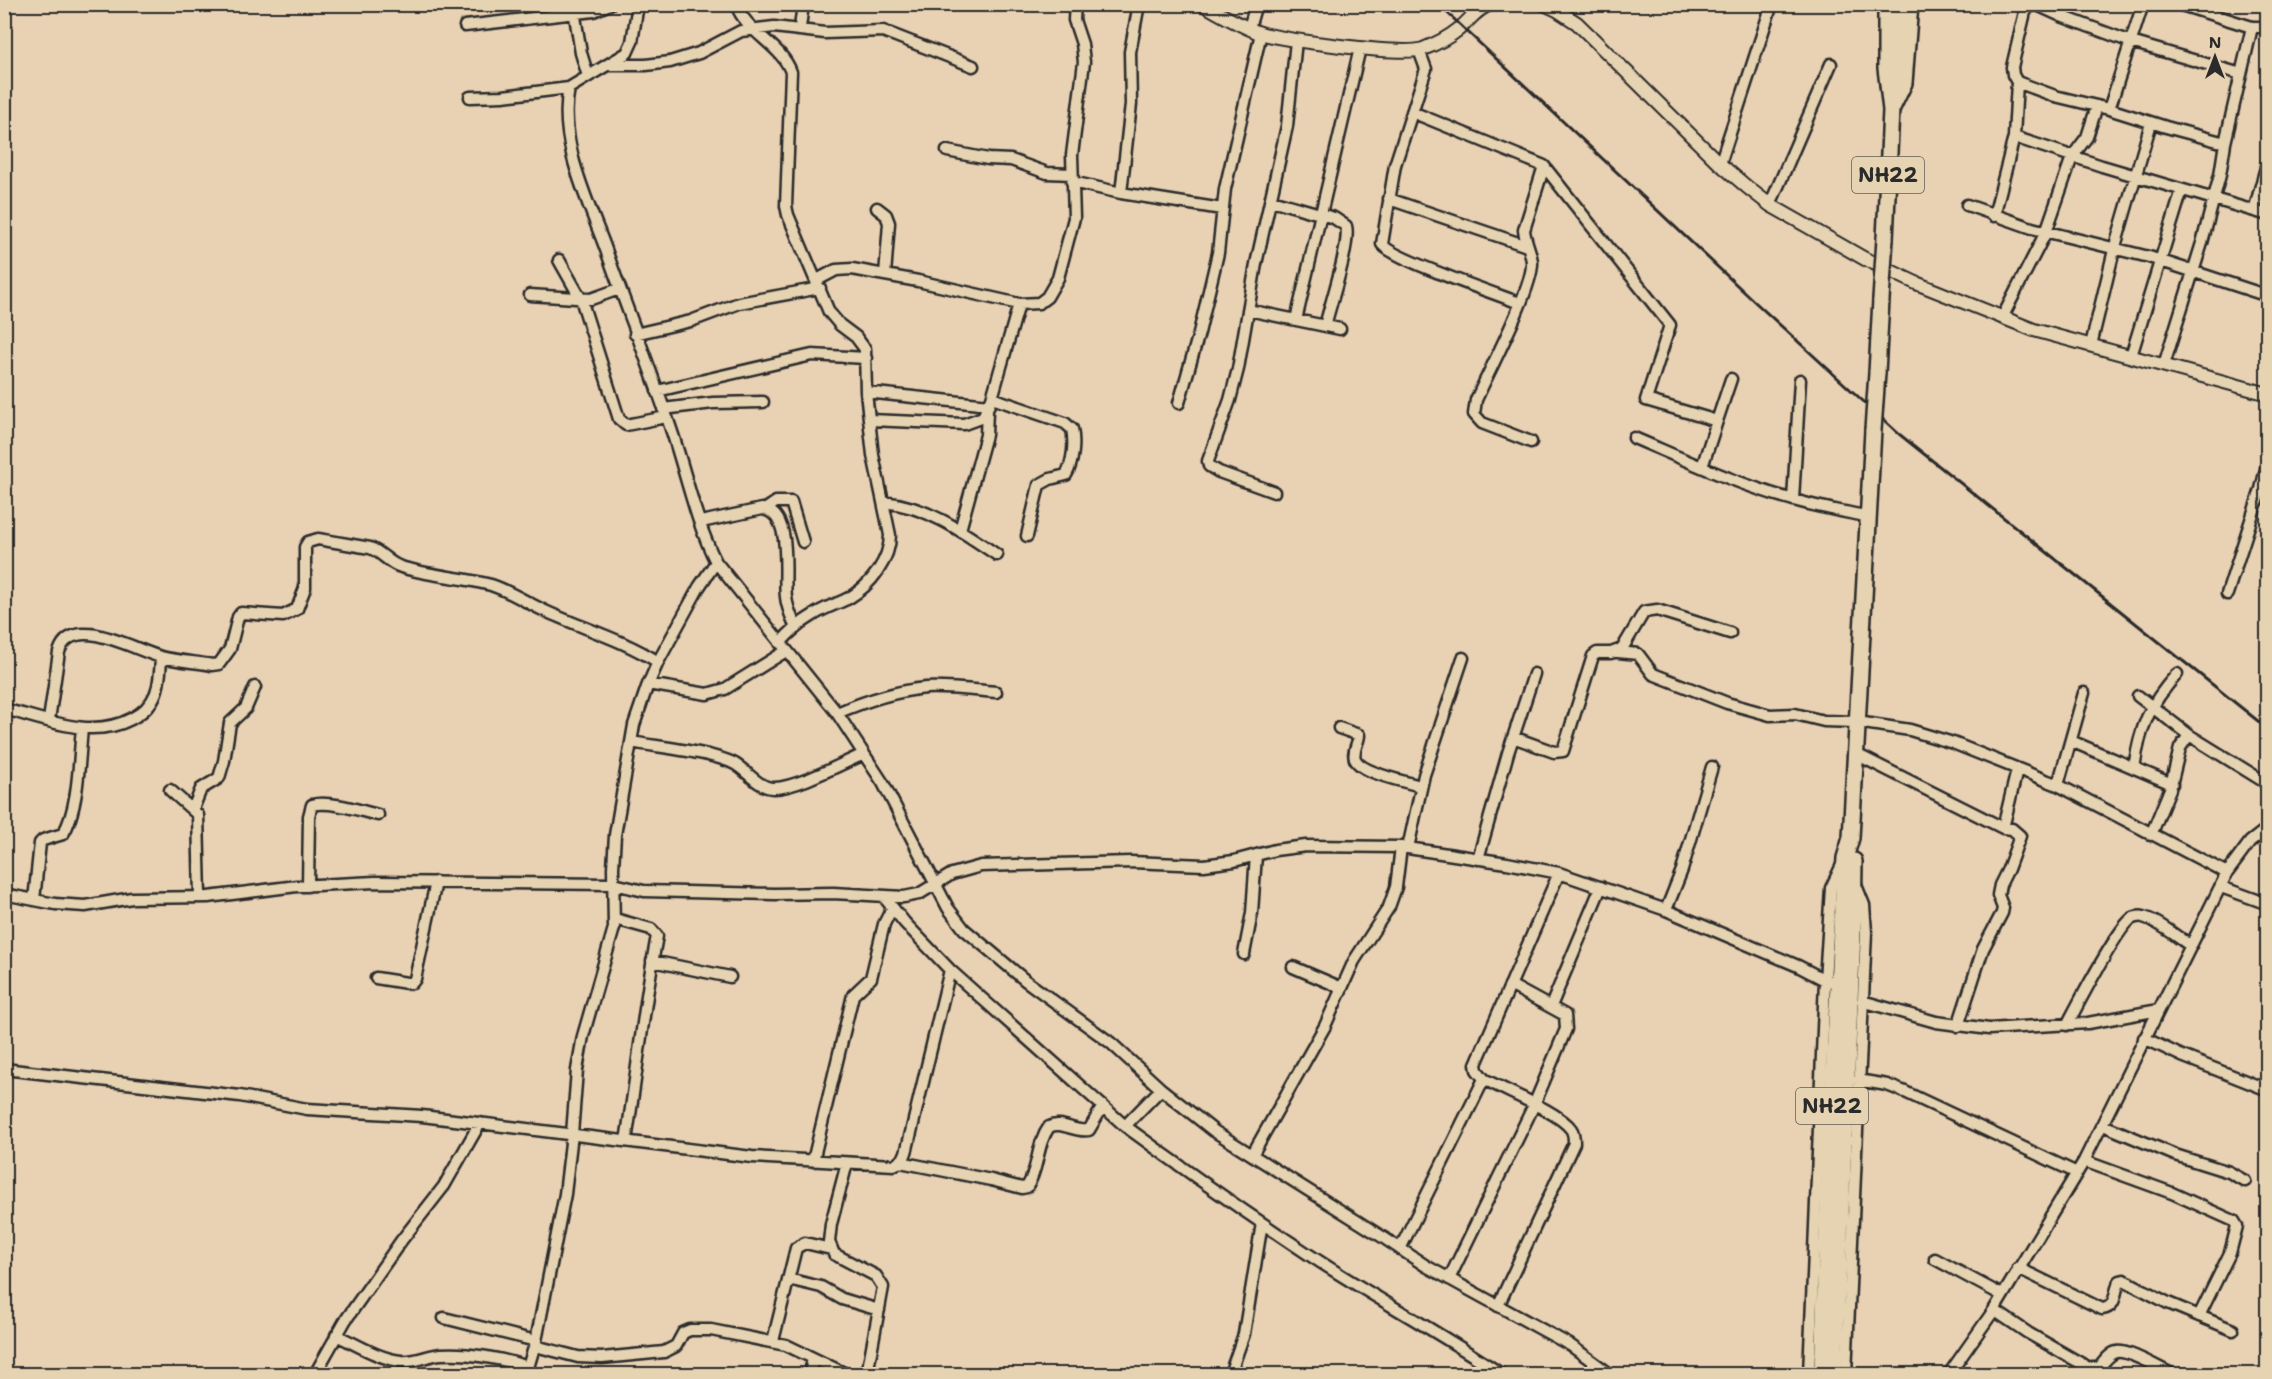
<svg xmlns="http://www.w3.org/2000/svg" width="2272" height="1379" viewBox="0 0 2272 1379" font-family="'Shantell Sans',sans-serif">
  <rect width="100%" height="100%" fill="#e9d1b4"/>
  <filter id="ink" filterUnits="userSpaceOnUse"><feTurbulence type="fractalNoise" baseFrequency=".0167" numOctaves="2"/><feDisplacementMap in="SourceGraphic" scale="12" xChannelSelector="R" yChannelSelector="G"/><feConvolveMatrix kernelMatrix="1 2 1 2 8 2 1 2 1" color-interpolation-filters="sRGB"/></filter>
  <g filter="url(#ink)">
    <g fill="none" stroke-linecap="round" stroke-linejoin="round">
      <g stroke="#2b2b2b" stroke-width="15">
        <path id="minor" d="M573,4l8,49 7,23
          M638,4l-6,38 -5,11 -58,35c-11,53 18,111 36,159 22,62 46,123 67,185 14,42 24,91 44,130l121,151 46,70 65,125 16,21 62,52 85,62 50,46 53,42 170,107 42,28 144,79 40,29
          M736,4c10,29 45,40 55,68l-5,134 2,9 41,97 11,13 16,12 9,12 1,43 7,63 17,80c0,25 -19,50 -41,63 -12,6 -26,10 -37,18 -12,7 -23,17 -32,27
          M2178,4l74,23h16
          M465,26l129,-15 16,-7
          M800,28l3,-24
          M1249,28l7,-24
          M1419,50l7,19 -31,96 -13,79c8,14 117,51 138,59
          M611,65h35l24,-3 29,-9 42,-22 33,-4 51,6 58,-2 90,35
          M470,97l33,-1 66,-8
          M2109,109l34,-105
          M1412,112l132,54 126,159 -24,75 71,21 14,-42
          M2014,137l88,29 166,49
          M2225,143l-59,-16 -57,-18 -54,-13 -38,-14 -4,-7 -1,-8 13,-55 5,-6 7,-1 24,11 70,26 110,32
          M947,151l41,8 23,1 36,13 25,1
          M1720,164l52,-160
          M1072,182l49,11 101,16
          M1121,193l10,-89 -1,-52 9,-48
          M1389,199l138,47
          M1271,200l63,18 12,8c5,17 -16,79 -21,100
          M1770,205l61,-141
          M1967,205l65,23 117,29 119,39
          M877,208l9,7 3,8 -4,52
          M2254,211l14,-51
          M1994,216l20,-79 3,-55
          M559,260l22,39 38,120 7,6 40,-8
          M817,280l19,-10 16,-1 66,12 101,23 20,-1 8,-6 11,-19 16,-60 -2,-63 12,-93 -2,-18 -8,-24 1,-16
          M530,295l61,4 28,-10
          M1248,310l92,19
          M2002,318l44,-86 26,-75 15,-20 10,-31
          M1296,320l64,-272
          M635,334l56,-13 48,-18 81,-15
          M2091,345l23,-95 37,-127
          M2131,356l51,-166
          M2164,365l38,-122 18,-68 5,-32 27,-116
          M657,391l155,-36 54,3
          M866,392l123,13
          M992,398l73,25 7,6c3,14 1,34 -6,46l-16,4 -11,6 -12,51
          M1179,403l20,-70 19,-80 7,-64 36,-156
          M663,409l50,-6 50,-1
          M870,420l94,4 19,-7 9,-19 27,-94
          M1634,438c54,23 109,49 167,64 22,6 45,10 68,15
          M1531,442l-49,-19 -8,-9 2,-14c12,-27 58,-114 56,-138 -1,-11 -7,-21 -8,-32l20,-64
          M1702,467l15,-46
          M1274,492l-55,-20 -10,-6 -1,-5 22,-61 8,-31 18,-105 31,-138 9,-85
          M1793,500l7,-120
          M883,502c44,4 79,29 114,53
          M766,509l10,-7h15l12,40
          M701,522l61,-13c32,3 21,67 24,88 1,11 6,21 10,31
          M960,530l26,-95 1,-24
          M2227,594l34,-105 7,-28
          M1618,652l20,2 15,20 74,29 43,12 25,-1 29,7 33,1 53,8 43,13 105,42 169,88
          M648,684l59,10 18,-5 61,-38
          M2138,696l51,39 79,49
          M4,709c41,10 87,31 127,10 27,-14 29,-34 30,-62
          M837,713c28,-12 59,-22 89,-25 23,-1 47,2 70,4
          M49,720l10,-68c13,-40 75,-2 102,5 16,4 34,5 51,8l7,-1 11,-15 8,-32 3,-4 42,3 14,-7 8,-21v-41l3,-5 10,-3 52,9c12,4 19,16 31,19 29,9 61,10 90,18 19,6 36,18 54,26 37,17 79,29 113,51
          M1339,728l20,7c0,7 -7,16 -4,24 6,14 51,23 66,27
          M1513,737l41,15 9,-1 30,-95 4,-3h14l11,-4 22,-37 13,-2 73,23
          M2071,741l101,43
          M631,742c27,5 81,10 104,22 12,7 24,24 38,24 22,1 70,-25 91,-34
          M1856,754l147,74 9,1 8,7 -12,33 -8,16 -2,10 5,13 -1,5 -19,36 -25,77
          M2134,768c6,-41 15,-63 43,-94
          M2058,785l26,-92
          M170,790l28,25 2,82
          M193,809l8,-20 18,-11 5,-17 6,-38 16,-15 9,-21
          M2003,828l14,-58
          M2151,835l19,-46 10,-41 9,-13
          M1408,848l16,-73 39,-117
          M1478,859l30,-106 26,-79
          M308,886l1,-70 3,-11c17,-5 49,6 66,10
          M2221,887l47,17
          M4,894l51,10 30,2 47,-8 76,-1 89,-11 78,-4 239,2 30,7 131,3 58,-1 71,4 15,-3 33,-20 29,-8 150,-4 73,3 30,-4 41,-11 31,-4 95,1 106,16 52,10 107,37 132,56 27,14 20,4
          M884,897l21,26 45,47 175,156 36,-37
          M34,900l6,-57 3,-3 20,-6c16,-25 16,-77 19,-106
          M1666,910l16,-40 30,-103
          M615,919l36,10 6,7c-13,68 -20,137 -31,205
          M1244,954l8,-41 4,-58
          M652,961l78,16
          M1293,967l49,21
          M376,978l31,5h5l3,-4 21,-97
          M1862,1001l74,21 53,7 99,-6 71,-13
          M1551,1006l50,-119
          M2067,1025c9,-17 53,-102 66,-107 2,-1 8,-2 10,-1 14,3 35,21 48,29
          M2144,1038l38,18 86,34
          M4,1069l236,27 67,13 115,7 330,41 142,8c9,-4 11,-8 13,-16l43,-179
          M1858,1080l29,5 18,7 172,81
          M2103,1125l72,30 54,17 16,9
          M1125,1126c60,44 121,87 183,128 63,42 130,77 193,120
          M1252,1155l73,-129 29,-65 35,-54 7,-20 5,-40
          M813,1161l40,-166 18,-17 13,-54 8,-16
          M2084,1161l88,32 62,28 3,5 -7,27 -31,63
          M900,1162l91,18 31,8 5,-1c12,-18 9,-42 22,-60 13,-7 25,6 40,3l14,-24
          M847,1163l-16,61 -2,18 5,12 42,22 7,11 -16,87
          M1400,1249l84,-170
          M1935,1259l67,36
          M2018,1268l84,41c16,-2 11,-17 18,-28l4,-1 44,23 65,27
          M788,1279l33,8 21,12 37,11
          M1449,1279l85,-174 32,-76 -1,-14 -55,-30
          M1498,1306l76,-163c0,-5 0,-10 -3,-14 -12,-17 -66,-38 -87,-50l-7,-9 -1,-6 83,-191
          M1994,1310l34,23 61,35h10c4,-5 11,-15 18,-16 12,-2 43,17 55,22
          M444,1318l92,23
          M336,1335c20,9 43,24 65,26 13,2 27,-6 40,-7 26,-2 63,5 87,13
          M773,1341l23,-93 9,-5 26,6
          M535,1346l43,11 24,1 62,-6 12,-6 7,-13 7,-3h21l75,15 60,29
          M315,1374l30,-53 56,-80 43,-55 36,-63
          M526,1374l10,-33 29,-147 7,-60 5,-64 6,-34 31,-108 -1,-60 2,-33 19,-110 13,-38 11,-25 41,-75 17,-25
          M810,1374l3,-16
          M1230,1374l14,-40 18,-111
          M1809,1374l16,-394 6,-92 11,-23
          M1846,1374l20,-442 -2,-27 -8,-20
          M1949,1374l45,-64 90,-149 143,-288 23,-31 18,-14"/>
      </g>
      <g stroke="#2b2b2b" stroke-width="16">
        <path id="major" d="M1202,4c19,10 38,22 58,29 24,7 142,23 163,16 13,-5 25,-11 36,-20 10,-8 18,-21 32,-25
          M1544,4l13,6 20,13 143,141 27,23 23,18 95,54 51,24 118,47 234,64
          M1893,84l4,-80"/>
      </g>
      <g stroke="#2b2b2b" stroke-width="20">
        <path id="highway" d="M1891,110l13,-27 6,-79
          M1885,239l6,-129 -5,-42v-64
          M1877,373l4,-73
          M1822,1374l9,-259 14,-257 6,-20 22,-408
          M1834,1374l19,-443 1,-70"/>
      </g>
      <use href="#minor" stroke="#e6d3b1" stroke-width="10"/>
      <use href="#major" stroke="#e6d3b1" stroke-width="12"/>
      <use href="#highway" stroke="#e6d3b1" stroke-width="15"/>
      <path stroke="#2b2b2b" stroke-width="3" d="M1438,4l318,299 143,131 369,295"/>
      <g stroke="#2b2b2b" stroke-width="20" stroke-linecap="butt">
        <path id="highway-bridge" d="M1881,300l4,-61
          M1873,430l4,-57"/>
      </g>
      <use href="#highway-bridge" stroke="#e6d3b1" stroke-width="15"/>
    </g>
  </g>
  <g text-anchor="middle" stroke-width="6" stroke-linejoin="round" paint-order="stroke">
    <g fill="#e6d3b1" stroke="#635d53" stroke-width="1.5">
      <rect x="1852" y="157" width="72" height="36" rx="4.5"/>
      <rect x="1796" y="1088" width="72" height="36" rx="4.5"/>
    </g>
    <g font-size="21" font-weight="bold" fill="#2b2b2b">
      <text x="1888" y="182">NH22</text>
      <text x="1832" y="1113">NH22</text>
    </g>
  </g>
  <rect width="2272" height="1379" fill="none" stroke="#e6d3b1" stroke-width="24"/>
  <rect x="12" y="12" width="2248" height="1355" fill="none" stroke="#2b2b2b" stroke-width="2" filter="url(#ink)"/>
  <g transform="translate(2215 57)" stroke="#e6d3b1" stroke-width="4.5" paint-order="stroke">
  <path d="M0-4.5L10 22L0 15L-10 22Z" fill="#2b2b2b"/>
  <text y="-9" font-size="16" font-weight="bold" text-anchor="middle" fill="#2b2b2b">N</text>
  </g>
</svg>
